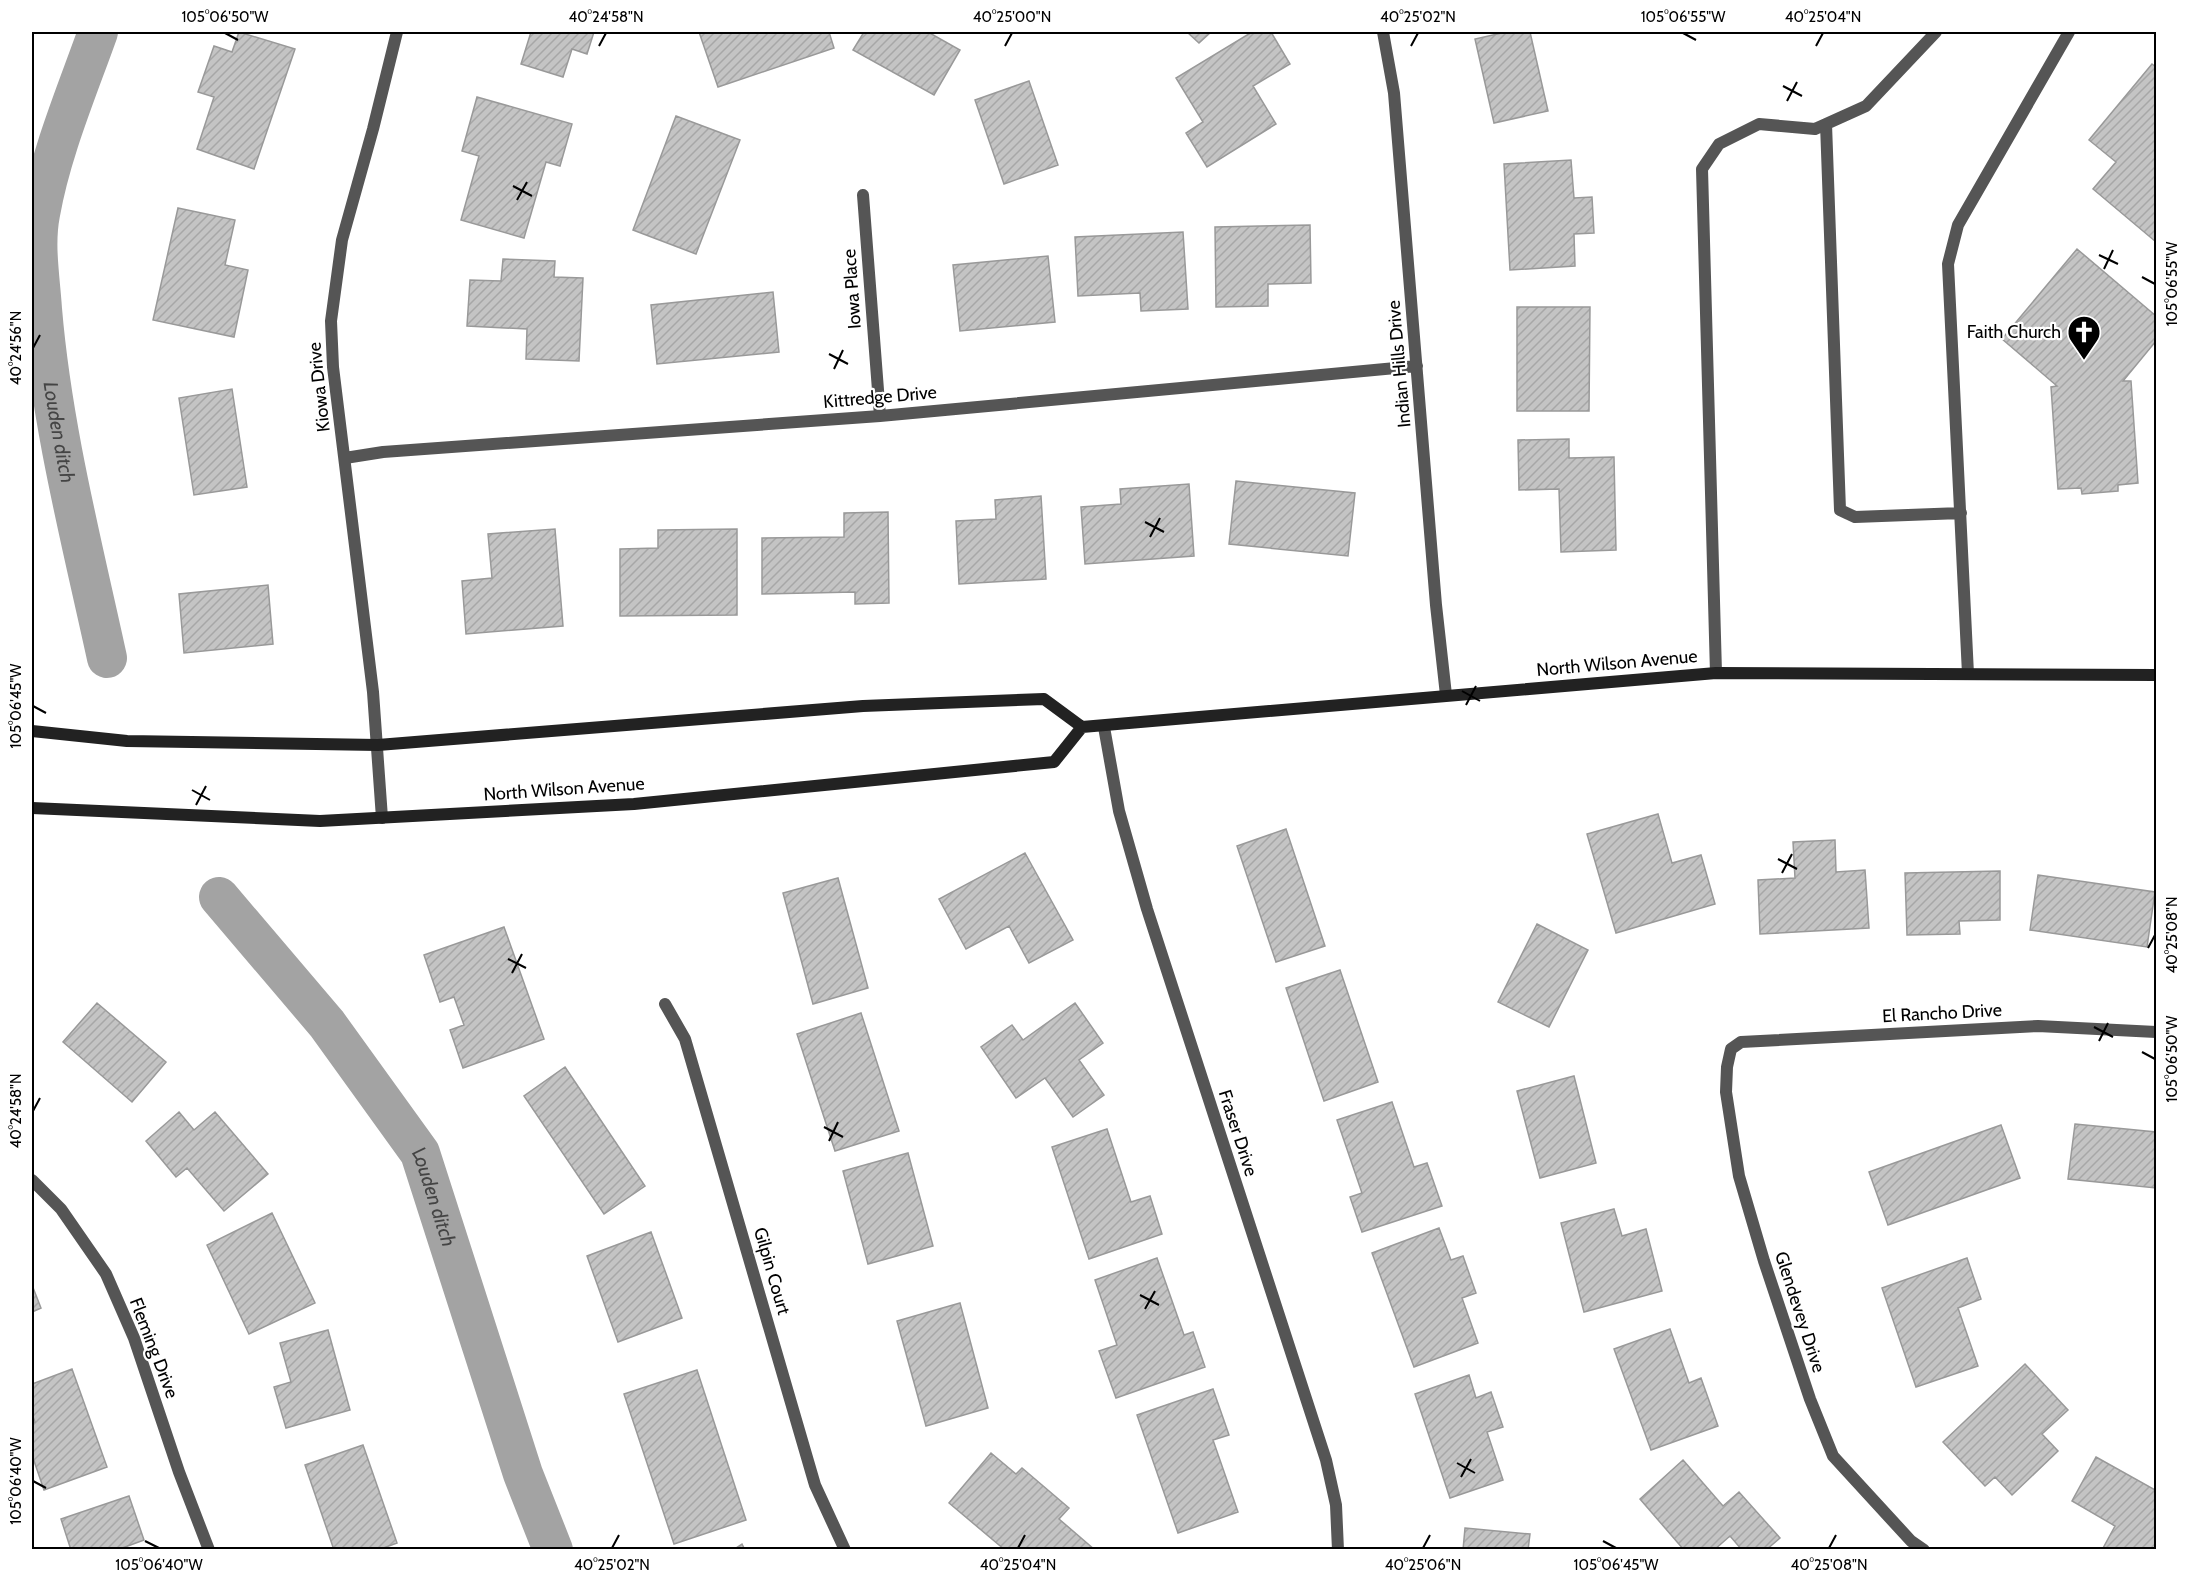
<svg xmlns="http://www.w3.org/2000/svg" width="2188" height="1581" viewBox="0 0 2188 1581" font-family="Cabin,sans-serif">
  <defs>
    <pattern id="building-hatch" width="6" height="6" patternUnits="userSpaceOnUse" patternTransform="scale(1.5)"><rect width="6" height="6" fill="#c4c4c4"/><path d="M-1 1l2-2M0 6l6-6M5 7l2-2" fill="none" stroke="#a7a7a7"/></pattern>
  </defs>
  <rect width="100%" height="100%" fill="#fff"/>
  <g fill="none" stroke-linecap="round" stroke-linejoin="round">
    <g stroke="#a3a3a3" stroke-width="40">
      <path id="s1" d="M98,32c-21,59 -47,120 -58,182 -6,31 0,64 2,95 10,119 40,234 65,349"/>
      <path id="s2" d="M219,897l108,127 93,129 103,321 30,76"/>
    </g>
  </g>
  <path fill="url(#building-hatch)" stroke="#999" stroke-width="1.5" d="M239,32l56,17 -41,120 -57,-20 17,-52 -16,-5 16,-46 18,6z
    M531,32h63l-7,22 -15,-5 -9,28 -42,-13z
    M699,32h130l5,16 -116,39z
    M864,32h64l32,18 -26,45 -81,-45z
    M1187,32h24l-12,11z
    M1252,32h19l19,32 -37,22 23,38 -69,43 -21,-34 17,-11 -27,-44z
    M1506,32h24l18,79 -54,12 -19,-84z
    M2152,64l4,3v175l-63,-53 23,-27 -27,-22z
    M1029,81l29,84 -54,19 -29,-84z
    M477,97l95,27 -12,42 -14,-4 -22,76 -63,-18 18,-64 -17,-5z
    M676,116l64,24 -44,114 -63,-24z
    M1571,160l3,38 18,-1 2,36 -20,1 1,32 -65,4 -6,-106z
    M178,208l57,12 -10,45 23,5 -14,67 -81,-17z
    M1310,225l1,58 -43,1v22l-52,1 -1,-80z
    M1183,232l5,77 -47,2 -1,-18 -62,3 -3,-59z
    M2077,249l79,67v25l-33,40h8l7,102 -20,2v6l-36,3 -1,-6 -23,1 -7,-102 6,-1 -55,-47z
    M1048,256l7,66 -95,9 -7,-66z
    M503,259l52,2 -1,16 29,1 -4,83 -53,-2 1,-30 -60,-3 3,-46 31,1z
    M773,292l6,60 -122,12 -6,-59z
    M1517,307h73l-1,104h-72z
    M232,389l15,98 -53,8 -15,-97z
    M1569,439v19l45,-1 2,93 -55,2 -2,-63 -40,1 -1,-50z
    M1236,481l119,12 -7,63 -119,-12z
    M1189,484l5,72 -109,8 -4,-57 40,-3 -1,-15z
    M1041,496l5,83 -87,5 -3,-63 40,-2 -1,-19z
    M888,512l1,91 -34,1v-12l-93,2v-56l82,-1v-24z
    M555,529l8,97 -97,8 -4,-53 30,-3 -4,-44z
    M737,529v86l-117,1v-67l38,-1v-18z
    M268,585l5,59 -89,9 -5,-59z
    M1658,814l14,49 29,-8 14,49 -99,29 -29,-99z
    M1286,829l39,117 -49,16 -39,-116z
    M1835,840l1,32 29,-2 4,58 -109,6 -2,-54 37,-2 -2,-36z
    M1025,853l48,87 -44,23 -20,-37 -43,23 -27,-50z
    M2000,871v49l-41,1 1,13 -53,1 -2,-62z
    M2038,875l117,17 -8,55 -117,-17z
    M838,878l30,110 -55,16 -30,-111z
    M1537,924l51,26 -39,77 -51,-25z
    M504,927l40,112 -81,29 -13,-38 14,-5 -10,-28 -14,5 -16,-47z
    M1340,970l38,112 -54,19 -38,-113z
    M97,1003l69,59 -34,40 -69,-60z
    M1075,1003l28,40 -24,17 25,35 -31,22 -28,-39 -29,20 -35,-51 31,-22 11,15z
    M861,1013l38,118 -64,20 -38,-117z
    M565,1067l80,119 -41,28 -80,-118z
    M1574,1076l22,87 -56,15 -23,-87z
    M1392,1102l22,65 13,-4 15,43 -80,26 -12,-35 12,-4 -25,-73z
    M179,1112l15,18 21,-18 53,62 -44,37 -37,-43 -11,9 -30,-36z
    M2075,1124l81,8v56l-88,-9z
    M2001,1125l19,53 -132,47 -19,-53z
    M1107,1129l24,73 19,-6 12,38 -73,25 -37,-112z
    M908,1153l25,93 -65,18 -25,-93z
    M1614,1209l8,27 24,-7 16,62 -78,21 -23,-89z
    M272,1213l43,90 -66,31 -42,-89z
    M1439,1228l12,32 12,-4 13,37 -14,5 16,45 -64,24 -42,-114z
    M651,1232l31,86 -64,24 -31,-86z
    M1157,1258l27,77 9,-3 12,35 -89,31 -17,-47 18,-6 -22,-65z
    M1967,1258l14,41 -23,9 20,58 -62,21 -34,-99z
    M32,1285l9,23 -9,4z
    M960,1303l28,105 -62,18 -29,-105z
    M1670,1329l19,54 12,-5 17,48 -67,24 -37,-101z
    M328,1330l22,80 -64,18 -12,-41 17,-5 -11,-39z
    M2025,1364l43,46 -26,24 16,17 -46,44 -17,-18 -10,9 -42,-44z
    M72,1369l35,98 -63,23 -12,-35v-31l3,-2 -3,-8v-30z
    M697,1370l49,150 -72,24 -50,-150z
    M1469,1375l7,23 15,-6 12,35 -16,5 16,48 -53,18 -35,-104z
    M1213,1389l16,46 -16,5 25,72 -60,21 -41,-118z
    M363,1445l34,98 -19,7h-44l-29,-85z
    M991,1453l25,21 6,-6 47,40 -10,11 36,31h-90l-56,-47z
    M2096,1457l59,33 1,-3v63h-54l13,-24 -43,-25z
    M1683,1460l40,46 16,-14 41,46 -14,12h-24l-12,-14 -16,14h-30l-44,-51z
    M129,1496l15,44 -27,10h-46l-10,-31z
    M1465,1528l65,6 -2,16h-65z
    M742,1544l3,6h-12z"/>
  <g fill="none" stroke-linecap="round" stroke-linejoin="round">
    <path stroke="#555" stroke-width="12" d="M1826,124l14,386 15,7 106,-4
      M1716,673l-14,-504 17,-25 40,-20 56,5 51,-23 70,-74
      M1968,674l-20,-410 10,-39 111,-193"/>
    <path stroke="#555" stroke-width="12" d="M1383,32l11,61 42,512 10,90
      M863,195l17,221
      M345,458l38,-6 497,-36 537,-50
      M1104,727l15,84 28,98 179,551 10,45 2,45
      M382,818l-9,-126 -40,-325 -2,-46 11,-81 31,-111 24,-97
      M665,1004l20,35 130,446 30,65
      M32,1180l29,29 45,65 28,64 45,134 30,78
      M1924,1550l-13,-9 -78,-85 -23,-57 -46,-138 -25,-85 -13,-84 1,-25 4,-18 10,-7 297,-16 118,6"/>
    <path stroke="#222" stroke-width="12" d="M32,731l95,10 251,4 485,-39 181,-7 38,28 634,-54 440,2
      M32,808l288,13 314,-17 420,-42 28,-35"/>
  </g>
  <path fill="none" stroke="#000" stroke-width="2" d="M225,33l13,7M1683,33l13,7M599,46l7,-13M1005,46l7,-13M1411,46l7,-13M1816,46l7,-13M1783,86l19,10M1787,101l10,-19M513,186l19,10M517,200l10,-18M2099,255l19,9M2104,269l9,-19M2142,277l13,7M33,348l7,-13M829,354l19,10M834,369l9,-19M1145,522l19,10M1150,537l10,-19M1462,691l18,10M1466,705l10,-19M33,706l13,7M192,790l18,10M196,805l10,-19M1778,859l19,10M1782,873l10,-19M2148,948l7,-13M508,959l18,9M512,973l10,-19M2094,1027l19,10M2099,1041l9,-18M2142,1052l13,7M33,1111l7,-13M824,1127l19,10M829,1141l9,-19M1140,1295l19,10M1145,1309l10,-18M1457,1463l18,10M1461,1477l10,-18M33,1481l13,7M145,1541l14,7M1603,1541l13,7M612,1548l7,-13M1018,1548l7,-13M1423,1548l7,-13M1829,1548l7,-13"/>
  <defs>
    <g id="church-pin" transform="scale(1.725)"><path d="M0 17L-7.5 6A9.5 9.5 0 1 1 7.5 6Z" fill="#000" stroke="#fff"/><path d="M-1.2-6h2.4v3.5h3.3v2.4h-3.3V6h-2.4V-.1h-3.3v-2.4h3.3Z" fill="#fff"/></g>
  </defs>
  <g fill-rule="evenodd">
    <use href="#church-pin" x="2084" y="332"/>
  </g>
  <g text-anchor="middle" stroke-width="4.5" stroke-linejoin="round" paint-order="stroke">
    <g font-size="18" fill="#000" stroke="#fff">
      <text transform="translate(852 289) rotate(-94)" y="6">Iowa Place</text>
      <text transform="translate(1399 364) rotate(-95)" y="6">Indian Hills Drive</text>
      <text transform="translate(319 387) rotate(-96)" y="6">Kiowa Drive</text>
      <text transform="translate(880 397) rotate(-5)" y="6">Kittredge Drive</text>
      <text transform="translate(1617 663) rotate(-5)" y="6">North Wilson Avenue</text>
      <text transform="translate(564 789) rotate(-4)" y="6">North Wilson Avenue</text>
      <text transform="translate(1942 1013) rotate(-3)" y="6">El Rancho Drive</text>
      <text transform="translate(1238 1133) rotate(72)" y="6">Fraser Drive</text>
      <text transform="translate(772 1271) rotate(74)" y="6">Gilpin Court</text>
      <text transform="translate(1800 1312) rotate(72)" y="6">Glendevey Drive</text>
      <text transform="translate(154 1348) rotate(69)" y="6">Fleming Drive</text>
    </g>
    <g font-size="18" fill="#000" stroke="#fff" text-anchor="end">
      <text x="2061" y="338">Faith Church</text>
    </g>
    <g font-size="20" font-style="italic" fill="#444" stroke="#fff">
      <text dy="7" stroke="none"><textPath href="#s1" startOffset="411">Louden ditch</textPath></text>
      <text dy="7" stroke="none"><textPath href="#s2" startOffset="372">Louden ditch</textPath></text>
    </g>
  </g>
  <rect width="2188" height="1581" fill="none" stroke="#ffffff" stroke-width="66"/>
  <rect x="33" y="33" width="2122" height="1515" fill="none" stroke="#000" stroke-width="2"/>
  <g font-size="15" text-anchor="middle" fill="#000">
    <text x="225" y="22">105°06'50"W</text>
    <text x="606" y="22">40°24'58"N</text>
    <text x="1012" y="22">40°25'00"N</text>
    <text x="1418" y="22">40°25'02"N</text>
    <text x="1683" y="22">105°06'55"W</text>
    <text x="1823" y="22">40°25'04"N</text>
    <text transform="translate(2172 284) rotate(-90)" y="5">105°06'55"W</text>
    <text transform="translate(16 348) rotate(-90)" y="5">40°24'56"N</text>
    <text transform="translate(16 706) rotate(-90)" y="5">105°06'45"W</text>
    <text transform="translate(2172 935) rotate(-90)" y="5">40°25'08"N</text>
    <text transform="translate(2172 1059) rotate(-90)" y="5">105°06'50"W</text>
    <text transform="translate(16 1111) rotate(-90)" y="5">40°24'58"N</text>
    <text transform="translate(16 1481) rotate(-90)" y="5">105°06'40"W</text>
    <text x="159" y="1570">105°06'40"W</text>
    <text x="612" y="1570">40°25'02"N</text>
    <text x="1018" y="1570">40°25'04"N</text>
    <text x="1423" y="1570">40°25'06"N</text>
    <text x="1616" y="1570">105°06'45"W</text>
    <text x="1829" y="1570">40°25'08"N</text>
  </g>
</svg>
